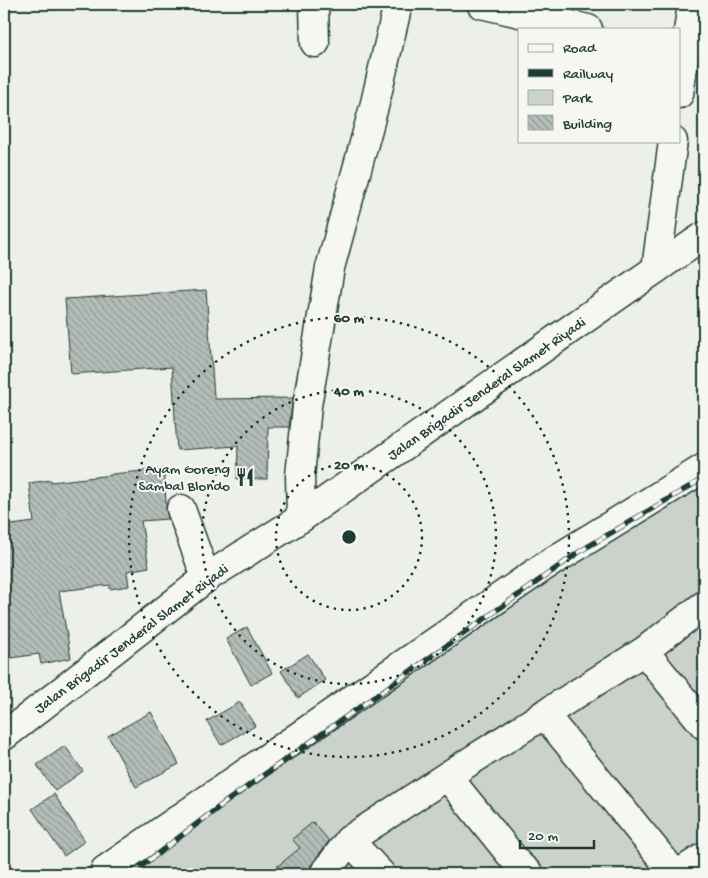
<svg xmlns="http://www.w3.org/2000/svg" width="708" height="878" viewBox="0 0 708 878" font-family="'Gochi Hand',sans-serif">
  <defs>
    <pattern id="building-back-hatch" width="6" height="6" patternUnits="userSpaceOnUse" patternTransform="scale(1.25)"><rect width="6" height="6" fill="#b4bdb8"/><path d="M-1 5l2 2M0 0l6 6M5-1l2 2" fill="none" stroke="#929b96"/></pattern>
  </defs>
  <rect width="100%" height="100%" fill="#edefea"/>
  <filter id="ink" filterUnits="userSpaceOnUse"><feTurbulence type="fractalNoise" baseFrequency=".02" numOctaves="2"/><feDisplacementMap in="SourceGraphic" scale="10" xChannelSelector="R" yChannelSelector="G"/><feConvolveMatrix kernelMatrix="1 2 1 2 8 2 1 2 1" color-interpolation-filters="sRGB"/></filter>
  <g filter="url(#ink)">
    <path fill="#cbd2cc" stroke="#758880" d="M704,460v414h-625l269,-181z"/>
    <path fill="url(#building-back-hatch)" stroke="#1f3d34" d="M206,290l8,106h1v3l78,-1 -4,29h-21l-1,52h-30l1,-33 -61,4 -5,-83 -101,7 -6,-75z
      M164,469l2,35v3l2,12 -27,2 8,46 -22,4 2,15 -19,3v-4l-51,6 12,67 -30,6 -2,-10 -35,5v-133l30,-4 -5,-39 22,-3v2l61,-7v-1z
      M247,627l25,46 -21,12 -25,-46z
      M308,654l17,26 -27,18 -17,-27z
      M240,702l15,24 -34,19 -14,-24z
      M151,712l28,52 -43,23 -28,-51z
      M65,746l18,25 -28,20 -18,-26z
      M54,794l31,47 -21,15 -32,-47z
      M313,822l16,19 -18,24 -2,9h-41l32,-26 -8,-9z"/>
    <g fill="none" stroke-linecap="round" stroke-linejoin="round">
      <g stroke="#1f3d34" stroke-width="31">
        <path id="minor" d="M314,4l1,39
          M481,4l107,25
          M679,94l13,-90
          M656,269l17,-128
          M181,509l25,69
          M301,518l-1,-42 7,-70 23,-138 45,-165 23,-99
          M644,651l60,74
          M544,714l131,160
          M447,776l71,88 11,10
          M349,840l32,34
          M105,870l440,-304 159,-98
          M324,874l25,-34 98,-64 197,-125 60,-46
          M678,874l26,-17"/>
      </g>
      <g stroke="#1f3d34" stroke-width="31">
        <path id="major" d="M4,736l202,-158 95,-60 355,-249 48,-33"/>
      </g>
      <use href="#minor" stroke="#f6f6f2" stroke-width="28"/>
      <use href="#major" stroke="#f6f6f2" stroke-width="28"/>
      <g stroke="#1f3d34" stroke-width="5.5">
        <path id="rail" d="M131,874l96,-73 355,-251 122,-72"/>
      </g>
      <use href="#rail" stroke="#f6f6f2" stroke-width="4" stroke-dasharray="11" stroke-linecap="butt"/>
    </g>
  </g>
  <g fill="none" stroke="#1f3d34" stroke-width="2.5" stroke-dasharray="2.5 5">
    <circle cx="349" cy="537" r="73"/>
    <circle cx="349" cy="537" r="147"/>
    <circle cx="349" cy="537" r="220"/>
  </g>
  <defs>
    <g id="restaurant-bare" transform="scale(1.5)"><path d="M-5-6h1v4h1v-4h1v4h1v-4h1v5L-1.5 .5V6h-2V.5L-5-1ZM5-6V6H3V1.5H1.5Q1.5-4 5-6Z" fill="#1f3d34" stroke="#f6f6f2" stroke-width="2.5" paint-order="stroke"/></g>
  </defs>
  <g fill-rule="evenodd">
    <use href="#restaurant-bare" x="245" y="477"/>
  </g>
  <g text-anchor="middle" stroke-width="4" stroke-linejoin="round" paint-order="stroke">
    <g font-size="15" fill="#1f3d34" stroke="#f6f6f2">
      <text transform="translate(486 388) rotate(-35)" y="5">Jalan Brigadir Jenderal Slamet Riyadi</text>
      <text transform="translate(131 638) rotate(-37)" y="5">Jalan Brigadir Jenderal Slamet Riyadi</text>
    </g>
    <g font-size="15" fill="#1f3d34" stroke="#f6f6f2" text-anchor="end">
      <text x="230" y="473">Ayam Goreng<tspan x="230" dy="17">Sambal Blondo</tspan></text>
    </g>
  </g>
  <circle cx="349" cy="537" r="8" fill="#1f3d34" stroke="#f6f6f2" stroke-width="2.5"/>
  <g font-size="15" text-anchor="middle" font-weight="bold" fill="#1f3d34" stroke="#f6f6f2" stroke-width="4" stroke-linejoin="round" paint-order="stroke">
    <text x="349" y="322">60 m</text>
    <text x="349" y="395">40 m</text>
    <text x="349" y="469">20 m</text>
  </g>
  <rect width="708" height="878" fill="none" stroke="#f6f6f2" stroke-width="20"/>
  <rect x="10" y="10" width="688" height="858" fill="none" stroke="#1f3d34" stroke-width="2" filter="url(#ink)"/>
  <rect x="518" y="28" width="162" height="115" fill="#f6f6f2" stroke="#a0aca6"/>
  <rect x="528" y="44" width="25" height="8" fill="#f6f6f2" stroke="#a0aca6"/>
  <text x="563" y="52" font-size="15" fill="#1f3d34">Road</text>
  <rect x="528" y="69" width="25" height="8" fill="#1f3d34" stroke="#a0aca6"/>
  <text x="563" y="78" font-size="15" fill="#1f3d34">Railway</text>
  <rect x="528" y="90" width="25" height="15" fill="#cbd2cc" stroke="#a0aca6"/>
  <text x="563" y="102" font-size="15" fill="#1f3d34">Park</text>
  <rect x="528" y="115" width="25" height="15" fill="url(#building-back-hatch)" stroke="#a0aca6"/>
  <text x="563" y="128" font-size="15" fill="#1f3d34">Building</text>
  <path d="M520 840v8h74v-8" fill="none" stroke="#1f3d34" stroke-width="2.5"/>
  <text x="528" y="840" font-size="15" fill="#1f3d34" stroke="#f6f6f2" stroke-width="4" paint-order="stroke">20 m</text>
</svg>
